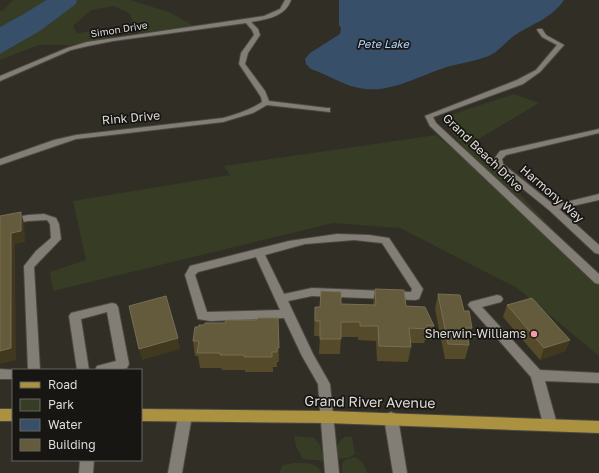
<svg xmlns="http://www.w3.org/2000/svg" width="599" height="473" viewBox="0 0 599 473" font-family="'Golos Text',sans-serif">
  <rect width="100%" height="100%" fill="#312e26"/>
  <path fill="#373c24" d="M13,0h33l-19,12 -27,15v-16l3,-1z
    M77,0h53l39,12 25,14 -55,7 -10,-20 -15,-7 -23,4 -18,16 4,7 34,-4 6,7 -43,9h-35l-39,15v-6l40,-23 36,-27z
    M514,94l25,9 -67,40 127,136v77l-82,-68 -117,-60 -67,-5 -280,68 -3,-19 36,-12 -13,-59 157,-26 -6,-9 212,-31 16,13 11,-1 -22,-29z
    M294,436l20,2 6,7 4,16 -21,-2 -7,-13z
    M345,437h7l3,17 -7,4 -10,1c-1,-10 -3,-17 7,-22z
    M355,457c7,4 10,8 12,16h-25v-10l3,-3z
    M293,463c11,0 24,-1 29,10h-43l4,-8z"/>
  <path fill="#384f6a" d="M46,0h31l-1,4 -36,27 -40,23v-27l27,-15z
    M339,0h225c-12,18 -32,24 -49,35 -10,7 -17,18 -29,22 -12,4 -24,6 -36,9 -28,8 -55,26 -85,23 -19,-2 -36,-14 -54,-20l-5,-5 -1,-5 5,-6 30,-19 1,-6 -2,-3z"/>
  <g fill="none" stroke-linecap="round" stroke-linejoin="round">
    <g stroke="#4c4943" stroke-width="2">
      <path id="minor" d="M285,0h6c-6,17 -24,19 -40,22l7,7 2,6 -12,18 -3,11 20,27 4,10 58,7h3v4l-63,-7 -14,8 -30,9 -147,17 -76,26v-6l54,-19 22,-5 147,-17c14,-4 27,-8 39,-16l-1,-5 -22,-33 2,-11 13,-18 -2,-5 -6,-7 -133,18 -25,5 -17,4 -71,31v-5l67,-28 20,-6 177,-26 16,-7z
        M538,29h4l4,6 18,10 -24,27 -17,12 -90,33 3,6 163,151v10l-4,-1 -165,-157 -5,-10 92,-36 19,-10 21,-25 -15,-8 -5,-7z
        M599,129v4l-93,22 -4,4 1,5 51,41 45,-11v6l-40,9 40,36v9l-4,-1 -46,-43 -53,-43 -2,-8 6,-8z
        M44,214l12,4 3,6 2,15 -27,28 6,103h-12l-4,-104 12,-15 15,-13 -1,-14 -3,-4 -19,1 -28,5v-6l28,-5z
        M337,234l32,1 20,3 34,51 -4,10 -4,1 -103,-4 -24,5 25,53 17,30 9,89h-14l-7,-89 -16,-28 -18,-38 -74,3 -12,-2 -13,-44 5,-9 4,-1 95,-24zM354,240l28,3 30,46 -1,3 -99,-4 -28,6 -19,-39 40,-11zM256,257l24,53 -73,2 -12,-37 3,-3z
        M497,295l4,1 2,3 -2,3 -19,5 58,63 59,3v10l-54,-2 12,43 -2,4 -5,2 -5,-2 -2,-4 -12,-47 -63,-72 2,-3z
        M112,303l4,1 2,3 11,57 -2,4 -8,2h-24l2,-4 19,-5 -9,-49 -26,7 8,51h-12l-8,-54 2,-3z
        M0,369l16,1h-3v9h-13z
        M185,410l5,2 2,4 -10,57h-14l10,-57 2,-4z
        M391,412l5,2 2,4 9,55h-14l-9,-55 2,-4z
        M80,460h14l-1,13h-14z"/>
    </g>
    <g stroke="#4c4943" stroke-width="2">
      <path id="major" d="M0,409h13v12h-13z
        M141,409l187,2 271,10v12l-271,-10 -187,-2z"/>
    </g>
    <use href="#minor" fill="#827e76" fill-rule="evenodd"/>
    <use href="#major" fill="#ab9241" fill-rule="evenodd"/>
  </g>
  <path fill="#554a29" d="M375,289l31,17 28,20 -3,14h-6l-1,3h-14l1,4 -3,15 -31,-1 -1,-20 -18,-1v-3h-17l-1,17h-21l1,-18h-6l1,-29h5l21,-3 32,1z
    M438,294l26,17 8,17 -3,14v3l-4,14h-20l-10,-50z
    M507,305l63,35 -5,11 -25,9 -37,-43z
    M278,318l1,44h-2v5h-4v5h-28v-2h-23l-1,-2h-21l-2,-12h-3l-2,-15 5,-14 6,-2 53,-5z"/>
  <path fill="#413820" d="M21,212l3,11 1,19 -10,2 1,116 -15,4 -1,-2v-11l11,-118z
    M178,338l2,11 -38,11 -3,-11z
    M570,340l-5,11 -25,9 4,-12z"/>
  <path fill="#645a3c" stroke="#776e54" d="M21,212v19l-10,2v115l-11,3v-135z
    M375,289l29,1 2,16 19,1 9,19 -7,-1v4l-18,-1 2,19 -32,-1 -1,-20h-18v-4h-19v17h-21v-18h-5v-14h5l1,-16 20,1v12l35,1z
    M438,294l22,1 4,16h5l3,17h-6l3,17 -21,-1z
    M166,296l12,42 -39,11 -10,-43z
    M532,298l38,42 -26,8 -37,-43z
    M258,318h20l1,30h-2v4h-5v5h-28v-2h-24v-2h-23l2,-12h-6l2,-14h3l1,-2h5l1,-2h20l1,-3h31z"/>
  <circle fill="#f39aa9" stroke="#171613" stroke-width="1.5" cx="534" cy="334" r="4"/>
  <g text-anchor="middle" stroke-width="3.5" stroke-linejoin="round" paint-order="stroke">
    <g font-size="10" fill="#dedcd7" stroke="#171613">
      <text transform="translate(119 29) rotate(-9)" y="4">Simon Drive</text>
    </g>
    <g font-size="11" font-style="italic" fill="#b4d6ff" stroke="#171613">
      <text x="383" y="48">Pete Lake</text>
    </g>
    <g font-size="12" fill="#dedcd7" stroke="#171613">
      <text transform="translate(131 118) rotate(-5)" y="4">Rink Drive</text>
      <text transform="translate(483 153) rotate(44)" y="4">Grand Beach Drive</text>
      <text transform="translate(552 194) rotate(41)" y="4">Harmony Way</text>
    </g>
    <g font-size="12" fill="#dedcd7" stroke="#171613" text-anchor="end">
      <text x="526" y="338">Sherwin-Williams</text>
    </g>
    <g font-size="14" fill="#dedcd7" stroke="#171613">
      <text transform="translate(370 402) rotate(1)" y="5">Grand River Avenue</text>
    </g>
  </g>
  <rect x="12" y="369" width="130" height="92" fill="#171613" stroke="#676561"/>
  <rect x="20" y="382" width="20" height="6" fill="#ab9241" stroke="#676561"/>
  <text x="48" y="389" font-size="12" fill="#dedcd7">Road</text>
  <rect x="20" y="399" width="20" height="12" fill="#373c24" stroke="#676561"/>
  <text x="48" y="409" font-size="12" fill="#dedcd7">Park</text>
  <rect x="20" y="419" width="20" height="12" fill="#384f6a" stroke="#676561"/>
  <text x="48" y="429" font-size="12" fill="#dedcd7">Water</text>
  <rect x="20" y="439" width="20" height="12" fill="#645a3c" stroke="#676561"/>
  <text x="48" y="449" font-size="12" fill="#dedcd7">Building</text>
</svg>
